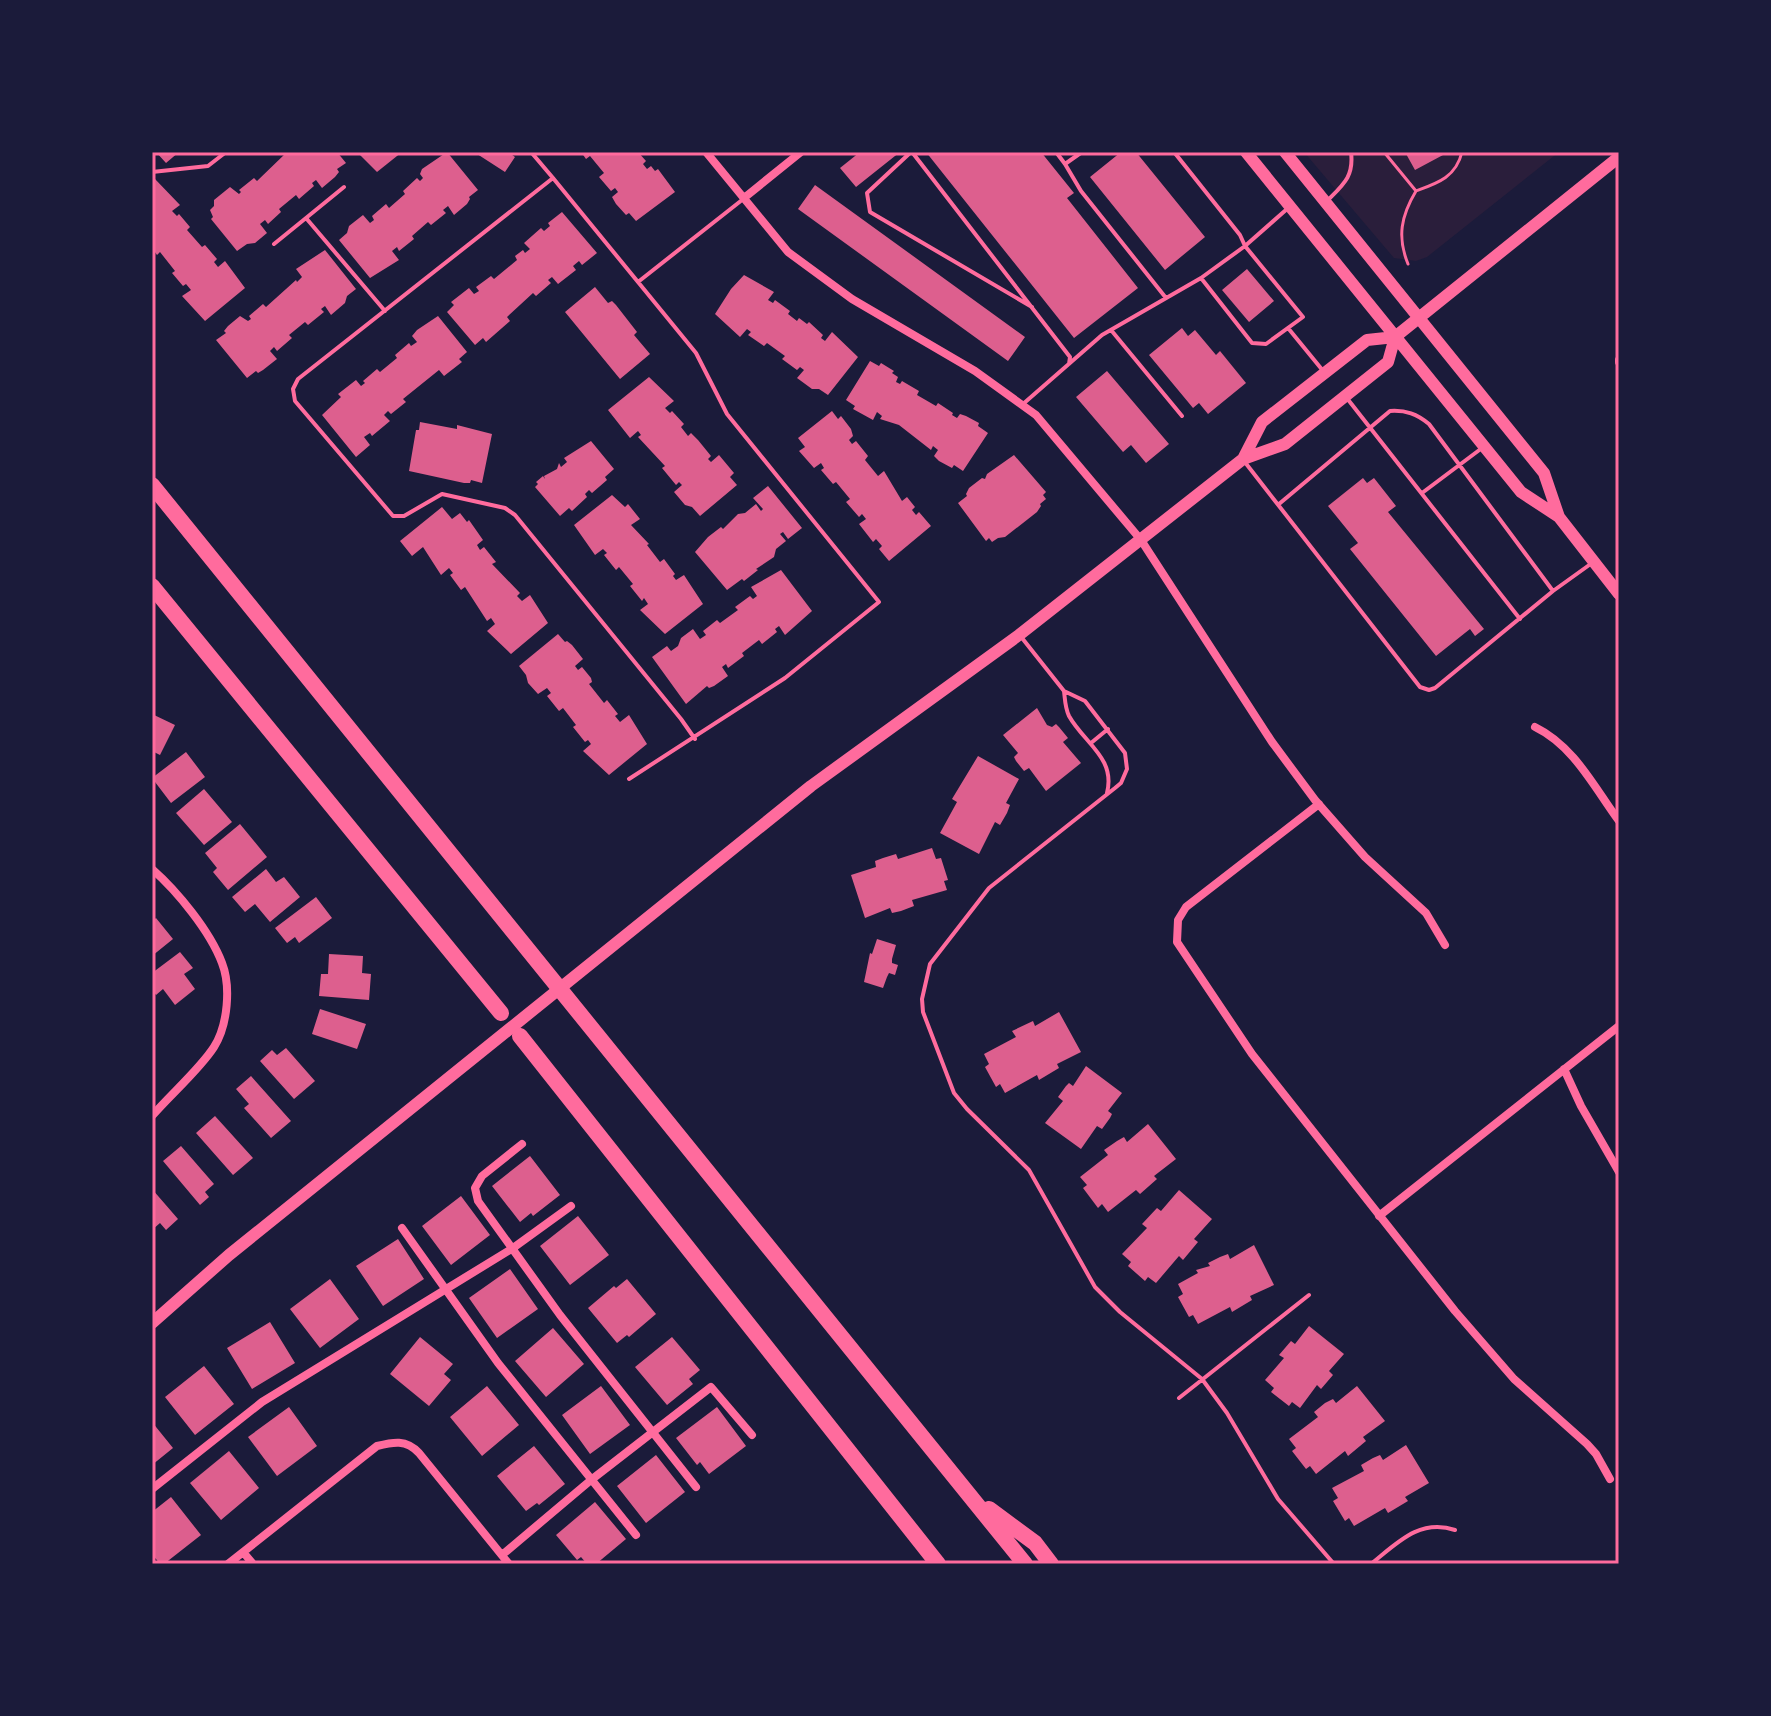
<svg xmlns="http://www.w3.org/2000/svg" width="1771" height="1716" viewBox="0 0 1771 1716" font-family="'Sofia Sans Condensed',sans-serif">
  <rect width="100%" height="100%" fill="#1b1b3a"/>
  <path fill="#2a1e3b" d="M1304,152h255l-132,105 -11,4 -22,-3z"/>
  <path fill="#dd5f8e" d="M156,152h23l-13,11z
    M292,152h45l9,11 -9,6 2,3 -4,5 -13,11 -6,-8 -4,3 2,3 -15,13 -3,-4 -17,14 2,3 -13,12 -3,-4 -5,4 7,9 -12,10 -8,1 -10,7 -26,-32 2,-2 -3,-7 4,-4v-6l16,-13 9,7 2,-2 -2,-2 15,-12 3,3 29,-28 2,2z
    M357,152h45l-25,20z
    M447,152l31,38 -9,7 1,2 -3,5 -13,11 -6,-9 -5,4 3,3 -15,12 -3,-3 -16,14 2,3 -15,12 -2,-4 -5,4 7,9 -29,18 -31,-38 8,-7 2,-7 14,-11 7,8 4,-3 -2,-4 14,-12 3,4 16,-14 -2,-3 14,-13 3,3 3,-3 -3,-4 2,-5z
    M474,152h34l7,5 -10,15z
    M581,152h57l8,9 -3,3 4,5 4,-3 4,5 3,-2 17,23 -39,29 -7,-8 -3,2 -10,-11 -4,-7 6,-5 -3,-4 -4,3 -12,-14 5,-4 -14,-17 -4,3z
    M860,152h40l-44,35 -16,-19z
    M926,152h115l33,41 -7,5 71,90 -64,50z
    M1121,152h15l69,85 -40,33 -75,-93z
    M1405,152h37l1,3 -28,15z
    M155,179l25,26 -8,6 5,5 2,-2 11,13 -3,3 15,17 3,-2 12,14 -3,3 4,5 7,-6 20,27 -40,33 -23,-25 9,-6 -5,-6 -3,2 -11,-13 3,-2 -15,-19 -3,3 -5,-7v-65z
    M815,185l210,152 -17,24 -210,-152z
    M562,212l35,41 -15,12 -3,-4 -6,5 3,4 -18,14 -6,-7 -4,3 3,3 -15,13 -3,-3 -26,24 3,4 -24,21 -3,-4 -8,7 -28,-33 7,-7 -3,-3 18,-14 5,6 5,-3 -3,-4 15,-11 3,3 23,-19 -2,-4 8,-6 2,3 5,-4 -6,-6 17,-15 3,3 6,-5 -2,-3z
    M325,250l31,39 -9,7 -2,7 -14,12 -6,-9 -4,3 3,3 -16,13 -3,-3 -16,13 3,3 -15,13 -3,-4 -4,4 7,8 -14,11 -5,3 -2,-2 -9,7 -31,-38 10,-7 -2,-2 4,-5 12,-10 8,5 3,-2 -2,-3 14,-12 3,3 30,-27 1,2 5,-5 -6,-8z
    M1247,269l27,32 -25,21 -27,-32z
    M744,275l30,17 -6,8 5,3 2,-3 15,11 -2,3 9,7 2,-3 8,6 2,-2 14,13 -2,3 4,3 7,-9 26,25 -30,38 -9,-6h-7l-15,-11 7,-8 -4,-3 -3,3 -15,-11 3,-3 -18,-13 -3,3 -16,-11 3,-3 -4,-3 -7,8 -25,-23 16,-25z
    M595,287l13,16 4,-2 4,4 21,27 -3,3 16,19 -30,25 -55,-67z
    M438,316l29,36 -8,7 3,3 -18,14 -5,-6 -36,29 3,3 -15,12 -3,-3 -4,4 6,6 -18,15 -2,-3 -6,4 6,8 -14,12 -34,-42 19,-18 -3,-3 18,-14 5,6 4,-3 -2,-2 14,-12 3,3 17,-14 -2,-3 14,-12 2,3 6,-4 -5,-6 5,-6z
    M1182,328l6,8 7,-6 21,25 4,-4 26,32 -38,31 -9,-11 -6,5 -44,-53z
    M870,361l9,5 2,-3 13,8 -2,2 6,4 -2,5 4,2 2,-3 17,10 -2,4 19,11 2,-3 15,10 -1,2 5,3 3,-4 6,2 13,7 -1,3 10,7 -25,38 -9,-6 -2,3 -13,-7 -5,-5 4,-6 -5,-4 -2,4 -32,-25 -19,-6 2,-3 -5,-4 -4,8 -20,-11 2,-3 -9,-6z
    M1107,371l62,73 -23,19 -15,-18 -8,7 -47,-55z
    M649,377l25,24 -9,7 5,5 2,-2 12,13 -3,3 7,9 3,-3 7,7 13,16 -3,3 3,3 8,-7 15,18 -4,4 7,8 -37,31 -8,-9 -7,-2 -11,-13 8,-7 -3,-3 -3,3 -14,-17 3,-2 -27,-29 3,-2 -3,-4 -8,7 -22,-28z
    M832,411l6,8 3,-3 10,13 2,7 -4,4 3,4 4,-3 12,15 -3,4 13,16 6,-5 18,30 5,-4 8,10 -3,3 4,5 3,-3 12,14 -42,35 -10,-12 3,-3 -6,-7 -3,3 -14,-18 7,-5 -4,-5 -3,3 -13,-15 4,-3 -14,-17 -3,2 -12,-14 3,-2 -3,-5 -7,5 -15,-17 6,-4 -7,-9z
    M420,422l37,7v-4l35,9 -10,49 -11,-3 -1,3h-6l-55,-12 7,-41h3z
    M591,441l23,28 -9,8 2,3 -15,13 -3,-3 -4,4 2,3 -15,14 -3,-3 -9,8 -25,-29 3,-3 -2,-2 7,-6 2,3 -1,-3 13,-7 2,-6 2,4 6,-5 -3,-4z
    M1014,455l32,37 -3,3 3,4 -6,5 1,2 -4,6 -32,25 -7,1 -6,4 -3,-4 -3,3 -28,-38 9,-7 -1,-2 3,-6 13,-10 3,1 2,-5z
    M1363,478l4,5 7,-5 22,28 -8,6 96,117 -9,7 -5,-7 -34,27 -86,-107 8,-6 -30,-37z
    M768,486l34,42 -14,11 -5,-7 -3,2 6,7 -10,8 -2,8 -18,12 2,1 -14,11 -2,-2 -15,11 -32,-38 13,-15 13,-10 2,2 15,-15 7,-1 11,-9 5,7 2,-2 -10,-11z
    M612,495l13,12 3,-3 12,15 -9,6 18,19 -2,1 13,17 4,-3 11,15 -2,2 3,4 8,-5 19,29 -38,30 -25,-24 8,-6 -4,-6 -2,3 -12,-15 3,-2 -14,-17 -3,3 -12,-15 3,-2 -4,-4 -8,6 -21,-30z
    M442,507l10,12 8,-6 7,9 2,-2 14,20 -6,5 3,5 4,-3 12,15 -4,2 28,29 -3,3 5,5 8,-6 18,28 -37,31 -24,-23 8,-7 -4,-6 -4,3 -22,-34 -4,3 -11,-15 3,-2 -4,-5 -8,7 -18,-28 -11,9 -12,-15z
    M781,570l31,41 -27,24 -6,-9 -4,3 2,3 -15,12 -3,-4 -17,13 2,3 -16,12 -2,-4 -4,3 6,9 -14,10 -5,2 -2,-2 -21,18 -34,-47 15,-11 4,5 7,-5 3,-8 12,-9 7,10 6,-4 -3,-4 14,-11 3,3 18,-13 -3,-3 15,-11 3,3 4,-3 -6,-9z
    M558,634l7,8 2,-1 5,4 11,14 -8,7 3,4 4,-3 9,11 1,4 -3,2 15,19 3,-3 11,14 -3,2 5,6 9,-7 18,29 -38,31 -26,-24 8,-7 -3,-4 -3,2 -12,-15 3,-2 -13,-17 -4,3 -12,-15 4,-3 -4,-5 -9,6 -10,-11 -2,-8 -7,-9z
    M1037,708l10,17 5,2 4,-3 3,3 9,11 -5,4 18,21 -35,28 -17,-23 -5,3 -8,-10 -2,-4 4,-4 -15,-18z
    M152,714l23,11 -15,30 -8,-4z
    M186,752l19,25 -34,26 -19,-25z
    M978,756l41,23 -13,24 4,2 -3,8 -7,12 -5,-3 -16,32 -39,-21 17,-31 -5,-3z
    M204,789l28,33 -28,23 -28,-32z
    M240,824l27,33 -39,33 -15,-18 4,-4 -12,-15z
    M932,848l4,11 5,-1 7,22 -4,1 3,9 -35,10 2,6 -13,5 -9,2 -2,-5 -25,10 -14,-43 25,-8 -1,-6 8,-3 13,-4 2,5z
    M266,869l10,13 8,-5 16,20 -30,25 -15,-18 -10,8 -13,-15z
    M316,897l16,21 -33,25 -4,-6 -8,6 -12,-15z
    M156,918l17,21 -21,17v-34z
    M877,939l19,6 -4,14v4l6,2 -3,10 -6,-2 -2,4 -4,11 -19,-6 6,-29 2,1z
    M180,952l13,16 -9,6 11,15 -20,16 -12,-16 -7,6 -4,-6v-16z
    M329,954l34,2 -1,17 9,1 -2,26 -50,-4 2,-22h7z
    M320,1009l46,15 -9,25 -45,-15z
    M1059,1012l22,40 -24,12 2,4 -20,12 -2,-5 -32,18 -5,-9 -4,3 -11,-20 4,-3 -5,-10 32,-17 -4,-6 21,-10 2,5z
    M286,1048l29,33 -21,18 -34,-38 12,-11 5,5z
    M1086,1066l36,27 -14,18 4,3 -2,4 -8,11 -5,-3 -16,23 -36,-26 18,-22 -5,-4 8,-11 3,-3 4,3z
    M251,1076l40,45 -20,17 -27,-30 5,-4 -13,-15z
    M215,1116l38,42 -20,17 -37,-42z
    M1148,1124l28,35 -22,17 3,3 -17,15 -4,-4 -28,22 -6,-8 -4,4 -15,-20 4,-3 -7,-8 28,-22 -4,-5 13,-9 7,-4 3,5z
    M181,1146l33,38 -9,8 4,5 -9,8 -37,-44z
    M530,1156l30,39 -27,21 -2,-3 -11,9 -28,-36z
    M152,1189l26,30 -12,11 -6,-7 -8,7z
    M1179,1190l33,29 -18,20 4,3 -15,18 -4,-4 -23,27 -8,-6 -3,4 -17,-15 3,-4 -9,-8 25,-26 -5,-4 15,-16 4,3z
    M461,1196l29,39 -39,30 -29,-39z
    M578,1216l31,39 -39,30 -30,-39z
    M398,1239l26,40 -41,27 -27,-40z
    M1254,1245l20,40 -24,11 2,4 -20,12 -2,-5 -32,17 -5,-9 -4,2 -11,-20 5,-3 -5,-10 20,-11 -2,-3 14,-4 -2,-3 12,-6 8,-3 2,5z
    M510,1269l28,40 -41,29 -28,-40z
    M330,1279l29,40 -39,29 -30,-39z
    M627,1279l29,35 -27,23 -2,-2 -10,8 -29,-35 26,-22 2,2z
    M270,1322l25,41 -43,26 -25,-41z
    M1309,1326l35,28 -15,17 4,4 -12,14 -4,-4 -17,23 -8,-6 -3,4 -18,-14 3,-4 -9,-8 19,-22 -5,-3 12,-14 4,3z
    M553,1328l31,36 -38,33 -31,-36z
    M420,1337l33,27 -9,10 7,6 -22,26 -39,-32z
    M672,1337l28,33 -11,9 4,5 -26,21 -32,-38z
    M204,1366l30,38 -39,31 -30,-38z
    M487,1386l32,39 -37,31 -32,-39z
    M601,1386l29,39 -40,29 -28,-39z
    M1357,1386l28,35 -22,16 3,4 -18,15 -3,-5 -29,23 -6,-8 -4,3 -14,-18 4,-3 -7,-9 29,-22 -4,-5 11,-9 8,-4 3,4z
    M289,1407l28,39 -40,30 -29,-39z
    M717,1407l29,39 -37,28 -9,-12 -3,3 -21,-27z
    M152,1422l21,26 -21,17z
    M1406,1445l23,38 -24,14 3,4 -20,12 -3,-5 -31,18 -5,-8 -4,3 -12,-20 5,-3 -6,-10 32,-17 -3,-6 12,-7 7,-3 3,5z
    M534,1446l31,38 -26,21 -2,-2 -11,8 -29,-35z
    M229,1451l30,37 -38,32 -31,-37z
    M656,1455l29,37 -39,31 -29,-37z
    M171,1497l30,38 -37,29h-4l-8,-10v-42z
    M595,1502l31,37 -30,25h-9l-6,-7 -4,3 -21,-25z"/>
  <g fill="none" stroke-linecap="round" stroke-linejoin="round">
    <path stroke="#ff6b9d" stroke-width="3" d="M1384,152l32,39c-15,25 -19,46 -8,73
      M1416,191c22,-8 40,-14 46,-39"/>
    <path stroke="#ff6b9d" stroke-width="4" d="M531,152l22,26
      M911,152l-44,41 3,19 162,95
      M912,152l158,205 -1,7
      M1056,152l9,12
      M1082,152l-17,12 16,27 85,107
      M152,172l56,-6 18,-14
      M1328,200c16,-16 26,-24 23,-48
      M306,218l38,-31
      M274,244l32,-26 79,93
      M1201,278l51,65 14,1 37,-27 -58,-71 42,-37
      M638,282l-85,-104 -255,201 -5,10 2,12 98,115h11l38,-22 63,14 10,7 166,204 14,20
      M1288,328l36,44
      M1111,330l71,86
      M1346,397l174,222
      M1023,404l79,-69 99,-57 44,-32 -5,-11 -66,-83
      M1244,461l176,226 9,3 6,-2 118,-97 39,-28
      M1422,493l60,-45
      M1279,504l111,-93c16,-1 27,3 39,13l124,167
      M1022,638l42,53 21,10 40,52 2,16 -6,14 -6,5 -126,100 -59,76 -8,35 1,13 31,81 13,16 62,61 66,117 25,25 82,67 25,34 51,86 56,65
      M1064,691c1,8 1,17 5,25 15,27 47,42 38,77
      M1091,743l17,-14
      M629,779l156,-101 94,-76 -152,-188 -31,-61 -58,-71 104,-82
      M1179,1398l130,-103
      M1371,1564c26,-21 49,-46 84,-34"/>
    <path stroke="#ff6b9d" stroke-width="8" d="M706,152l82,100 64,47 123,72 61,44 105,125 131,202 43,58 50,57 61,56 19,32
      M744,198l57,-46
      M1619,360v2
      M1535,727c39,19 59,60 84,94
      M1319,804l-133,103 -8,13 -1,22 75,112 203,257 59,68 73,65 9,10 14,25
      M152,869c25,22 58,62 70,94 9,23 6,62 -8,84 -14,22 -44,48 -62,69
      M1564,1069l17,37 38,66
      M522,1144l-40,32 -7,12 3,13 82,114 136,172
      M1379,1216l240,-190
      M402,1228l96,135 138,172
      M152,1489l110,-87 251,-154 58,-42
      M243,1552l10,12
      M502,1555l89,-75 120,-93 41,48
      M228,1564l149,-118c16,-4 29,-7 42,7l90,111"/>
    <path stroke="#ff6b9d" stroke-width="12" d="M1246,152l275,340 38,25 60,77
      M1285,152l259,321 15,44
      M1243,459l19,-37 105,-82 28,-3 224,-180
      M152,1323l77,-68 582,-469 208,-151 224,-176 42,-15 103,-82 7,-25"/>
    <path stroke="#ff6b9d" stroke-width="16" d="M152,485l873,1079
      M152,586l349,427
      M520,1036l418,528
      M989,1509l46,34 16,21"/>
  </g>
  <rect width="1771" height="1716" fill="none" stroke="#1b1b3a" stroke-width="308"/>
  <rect x="154" y="154" width="1463" height="1408" fill="none" stroke="#ff6b9d" stroke-width="3"/>
</svg>
